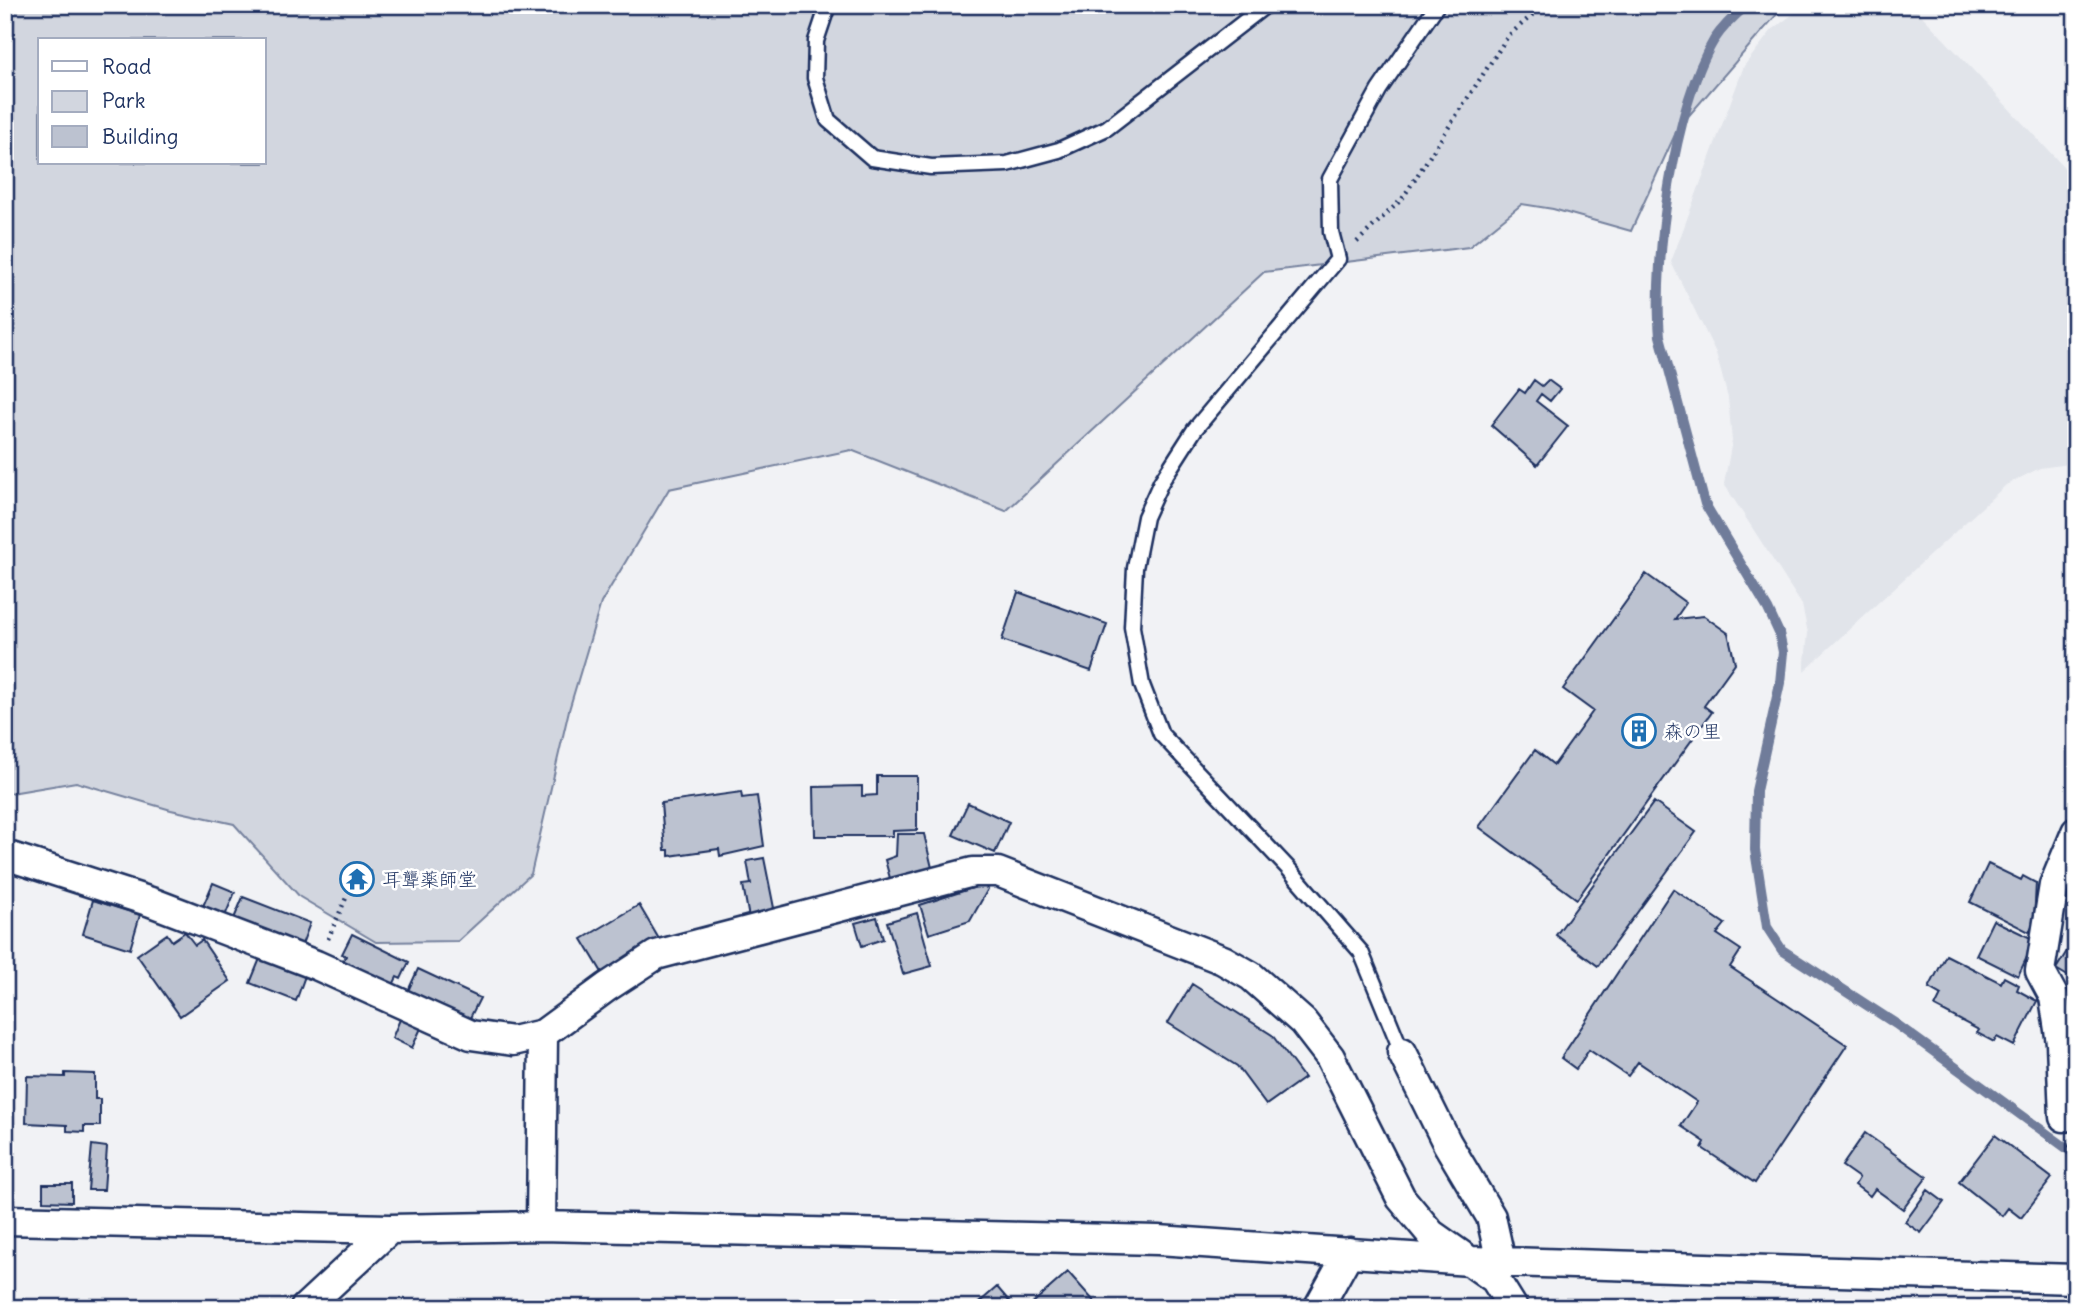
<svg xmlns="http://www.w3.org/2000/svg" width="2081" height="1313" viewBox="0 0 2081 1313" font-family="Delius,'Klee One',sans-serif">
  <rect width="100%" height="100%" fill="#f1f2f5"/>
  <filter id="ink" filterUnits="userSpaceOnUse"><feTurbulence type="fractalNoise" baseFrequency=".0143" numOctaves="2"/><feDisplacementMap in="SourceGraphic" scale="14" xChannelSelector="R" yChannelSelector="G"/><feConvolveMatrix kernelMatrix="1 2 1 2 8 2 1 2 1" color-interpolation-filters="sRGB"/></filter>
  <g filter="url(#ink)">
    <path fill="#e1e4ea" d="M1805,5h107l164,175v283l-36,5 -34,17 -202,186 4,-38 -6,-28 -78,-121 8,-43 -4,-43 -12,-45 -45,-91 73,-196 28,-36z"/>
    <path fill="#d2d6df" stroke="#76829e" stroke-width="2" fill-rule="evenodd" d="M5,5h1780l-107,123 -47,103 -78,-22 -31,-5 -53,43 -205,25 -258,239 -155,-61 -182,39 -68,114 -32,107 -38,164 -73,67 -82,1 -76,-45 -66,-73 -63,-14 -95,-28 -71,12zM40,40h224v123h-224z"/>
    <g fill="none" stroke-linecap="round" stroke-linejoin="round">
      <path stroke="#707c9a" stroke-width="10" d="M1747,5c-13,11 -24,21 -33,35 -40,66 -61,220 -54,296l45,168 63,105 11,24 4,19 -3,31 -24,108 -1,59 12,77 15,23 114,74 180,131"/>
    </g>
    <path fill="#bcc2d0" stroke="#1b2f5e" stroke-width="2" d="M1534,380l8,6 6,-6 12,9 -10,12 -9,-7 -5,7 32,25 -31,39 -46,-40 28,-36 6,4z
      M1646,574l40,29 -11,16 29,-3 24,17 7,30 -31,43 8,6 -135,187 -98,-72 56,-77 19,15 39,-54 -30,-22z
      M1018,592l89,32 -16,47 -89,-31z
      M877,776h40v54l-24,1v5h-78l-1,-49 48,-1v10l15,-1z
      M741,792l1,6 15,-2 7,50 -44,10 -1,-7 -50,7v-6h-4l-4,-47z
      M1654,802l42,30 -98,134 -42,-31z
      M968,803l41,19 -14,31 -42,-18z
      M897,834h27l9,38 -42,10 -6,-22 11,-4z
      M764,858l11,55 -26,5 -6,-33 8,-1 -4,-23z
      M354,864l17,8 -10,22 -17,-8z
      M1988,864l33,16 2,-4 13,7 -2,39 -5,10 -59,-30z
      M213,883l22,9 -10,24 -22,-10z
      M982,885l6,4 -18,32 -41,13 -9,-29z
      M1673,889l52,35 -8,10 24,16 -11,17 117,78 -92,138 -53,-35 3,-6 -24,-16 16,-24 -59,-40 -10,14 -39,-26 -13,19 -15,-11z
      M243,897l67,26 -9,24 -68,-26z
      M93,900l47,15 -10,34 -47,-15z
      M639,905l20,34 -56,35 -21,-35z
      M917,913l15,53 -29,8 -16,-52z
      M877,917l6,22 -21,7 -7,-23z
      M1993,920l42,20 -17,36 -42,-21z
      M185,932l10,13 7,-5 28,41 -50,35 -43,-61 30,-21 5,7z
      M352,934l57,28 -8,17 -4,-2 -5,10 -50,-24 4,-7 -4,-2z
      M2072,943l4,2v36l-20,-12z
      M1946,955l55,28 3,-6 15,8 -2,5 20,11 -23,45 -17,-9 -3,5 -17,-9 2,-3 -44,-23 6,-12 -12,-7z
      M261,956l45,17 -10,28 -46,-18z
      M418,969l62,29 -12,24 -61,-29z
      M1192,984l80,51 32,43 -38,27 -29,-39 -69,-43z
      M401,1017l21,9 -10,22 -20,-10z
      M65,1073l30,1v25h5v27h-16v6l-17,-1v-6l-41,-2 1,-47 38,1z
      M1865,1133l62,44 -24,32 -28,-20 -5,7 -15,-11 4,-7 -17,-12z
      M1995,1135l57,43 -31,40 -13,-10 -6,8 -43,-34z
      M92,1145l15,2 -3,43h-16z
      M43,1184h29v18l-29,-1z
      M1928,1190l16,12 -23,31 -16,-11z
      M1068,1272l32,36h-73z
      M997,1287l18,21h-42z
      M1744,1299l37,8v1h-39z"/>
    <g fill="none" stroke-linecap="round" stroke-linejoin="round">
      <g stroke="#1b2f5e" stroke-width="19">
        <path id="lane" d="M828,5l-12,36 -1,37 13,42 44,38 59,9 76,-3 52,-14 48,-22 159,-123
          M1402,1052l-41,-100 -74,-85 -126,-133 -19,-49 -10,-58 3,-59 10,-51 16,-35 34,-53 143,-170 -7,-27 -1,-53 49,-89 58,-85"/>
      </g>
      <g stroke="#1b2f5e" stroke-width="33">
        <path id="street" d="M5,855l146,47 165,63 155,70 42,6 30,-7 64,-47 49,-32 317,-83h25l225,88 28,16 52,46 27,35 71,141 30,36 64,45 18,29
          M1402,1052l45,91 44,74 10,45
          M2064,1117l-3,-74 -7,-46 -14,-26 14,-86 22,-53
          M5,1220l385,9 151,-3 617,14 312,21 606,18
          M541,1226l2,-192
          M305,1308l85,-79
          M1318,1308l31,-56"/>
      </g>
      <path stroke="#1b2f5e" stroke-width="4.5" stroke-dasharray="2 5" stroke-linecap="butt" d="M1357,242l45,-43 106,-163 36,-31
        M328,939l18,-41
        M2070,1145l6,28"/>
      <use href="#lane" stroke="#fff" stroke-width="14"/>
      <use href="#street" stroke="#fff" stroke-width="28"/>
    </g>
  </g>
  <defs>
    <g id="building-ring" transform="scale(1.75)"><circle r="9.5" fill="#fff" stroke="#1f6fb2" stroke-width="1.5"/><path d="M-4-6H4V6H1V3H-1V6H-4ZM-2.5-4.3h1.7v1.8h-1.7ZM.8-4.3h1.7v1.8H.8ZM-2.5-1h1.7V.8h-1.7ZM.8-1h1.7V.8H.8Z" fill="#1f6fb2"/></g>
    <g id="temple-ring" transform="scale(1.75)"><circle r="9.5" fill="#fff" stroke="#1f6fb2" stroke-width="1.5"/><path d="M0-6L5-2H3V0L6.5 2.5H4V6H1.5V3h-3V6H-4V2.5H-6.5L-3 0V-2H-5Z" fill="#1f6fb2"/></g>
  </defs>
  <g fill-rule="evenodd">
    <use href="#building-ring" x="1639" y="731"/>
    <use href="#temple-ring" x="357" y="879"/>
  </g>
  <g text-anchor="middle" stroke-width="5" stroke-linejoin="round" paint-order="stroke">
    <g font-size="19" fill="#1b2f5e" stroke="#fff" text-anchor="start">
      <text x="1664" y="738">森の里</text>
      <text x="382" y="886">耳聾薬師堂</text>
    </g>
  </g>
  <rect width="2081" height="1313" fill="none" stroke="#fff" stroke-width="28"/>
  <rect x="14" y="14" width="2053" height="1285" fill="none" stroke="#1b2f5e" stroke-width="2.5" filter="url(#ink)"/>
  <rect x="38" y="38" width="228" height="126" fill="#ffffff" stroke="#a4acbf" stroke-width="2"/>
  <rect x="52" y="61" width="35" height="10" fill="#ffffff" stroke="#a4acbf" stroke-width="2"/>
  <text x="102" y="74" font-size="21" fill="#1b2f5e">Road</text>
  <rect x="52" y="91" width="35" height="21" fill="#d2d6df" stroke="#a4acbf" stroke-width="2"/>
  <text x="102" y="108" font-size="21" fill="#1b2f5e">Park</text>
  <rect x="52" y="126" width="35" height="21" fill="#bcc2d0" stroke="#a4acbf" stroke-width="2"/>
  <text x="102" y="144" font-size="21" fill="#1b2f5e">Building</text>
</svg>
